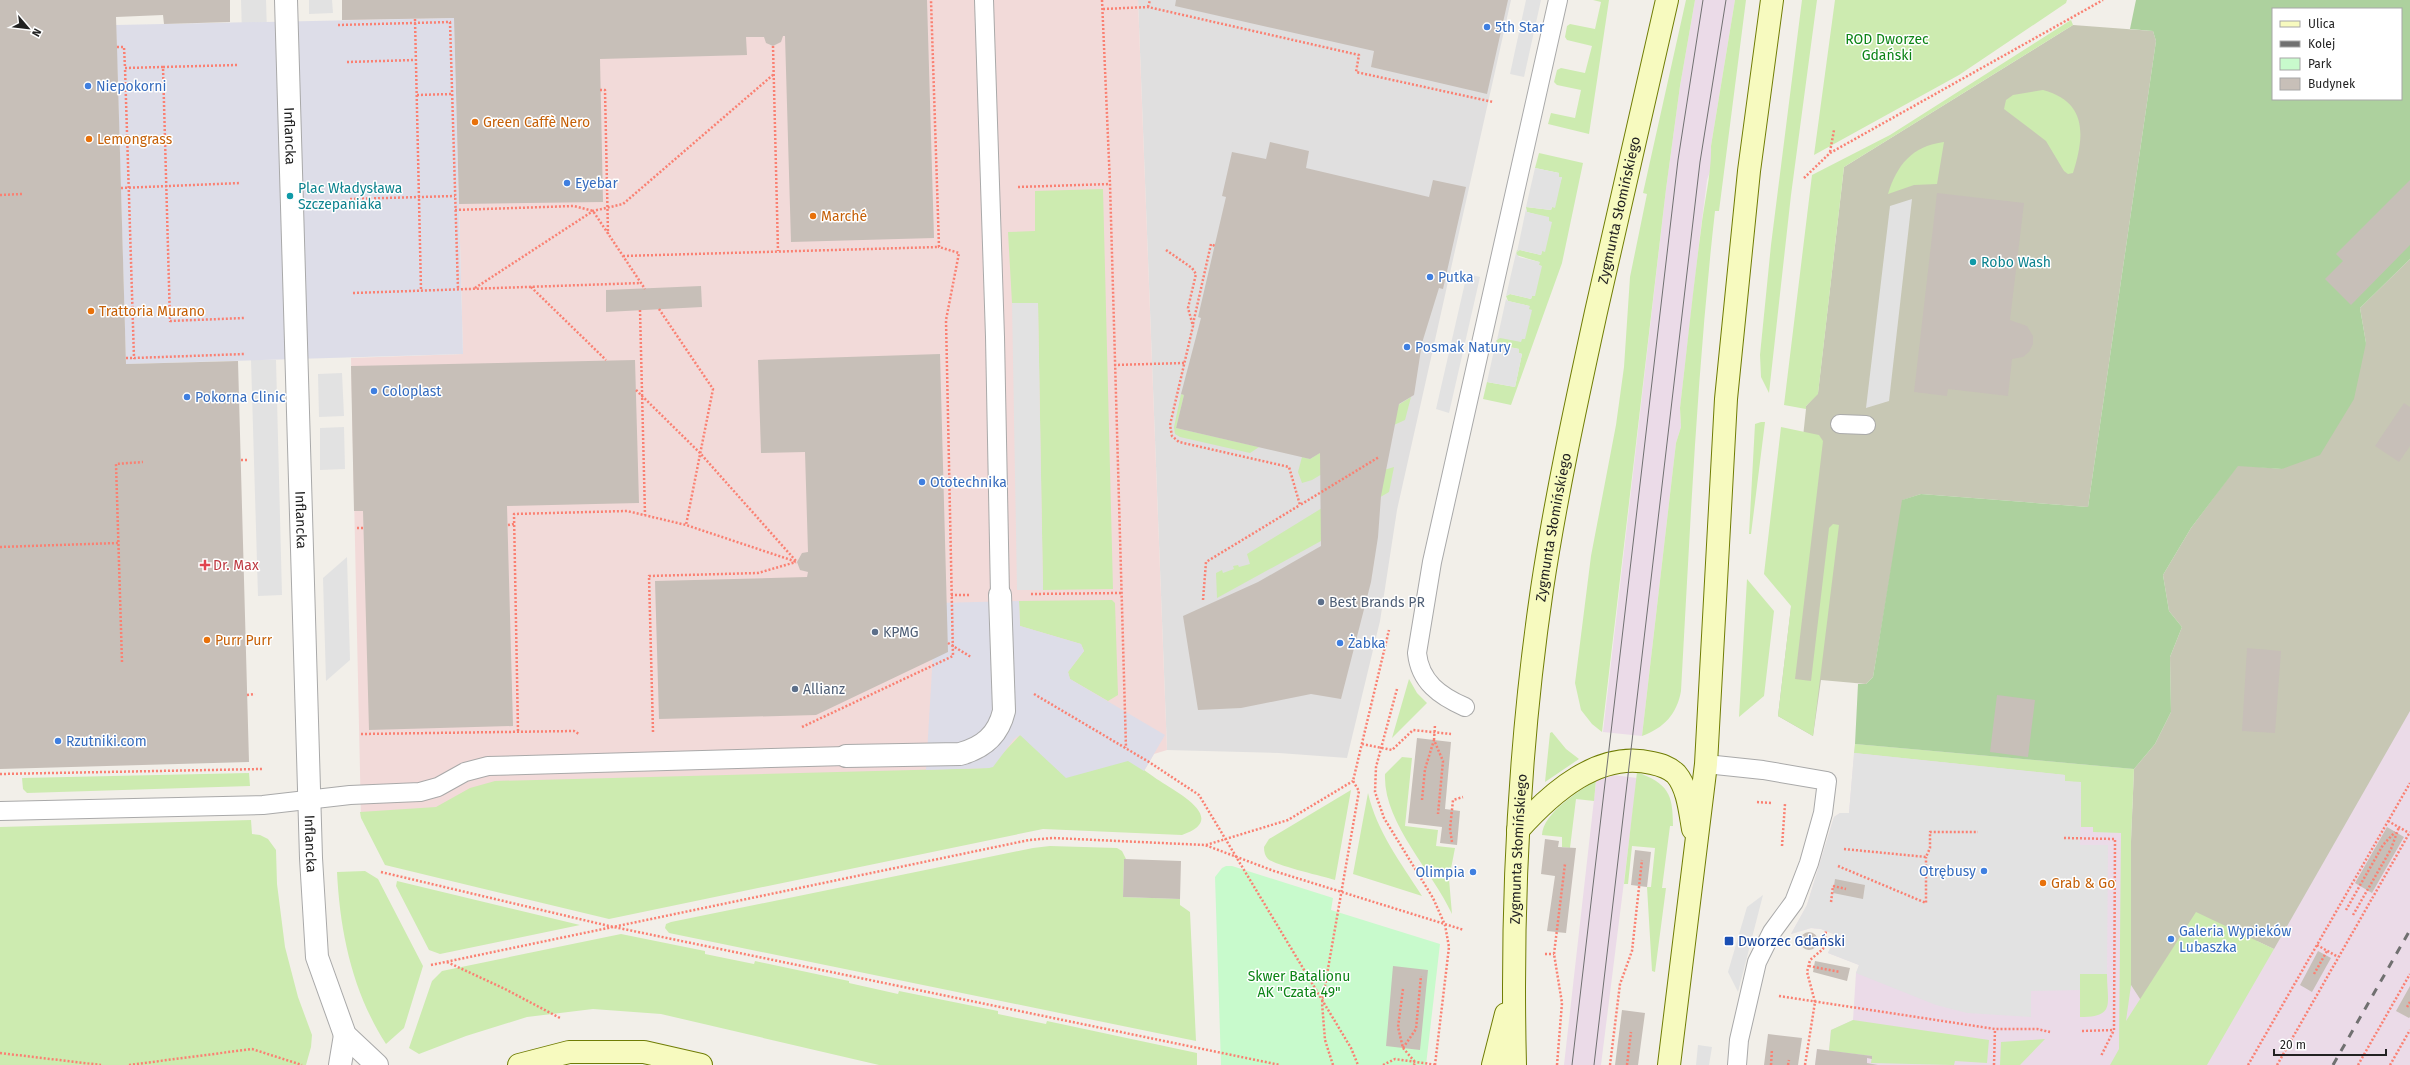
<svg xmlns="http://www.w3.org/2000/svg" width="2410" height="1065" viewBox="0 0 2410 1065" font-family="'Fira Sans',sans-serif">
  <rect width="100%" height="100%" fill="#f2efe9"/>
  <path fill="#e0dfdf" d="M1138,0h373l-114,510 -17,111 -33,137 -68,-5 -112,-3z"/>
  <path fill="#f2dad9" d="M342,0h796l29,750 -13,4 -10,17 -16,-10 -126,34 -641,23 -10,-460 112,-4 -9,-336 -112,2z"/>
  <path fill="#ebdbe8" d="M1695,0h40l-24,146 1,20 -5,14 -7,56 -20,172 1,19 -5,16 -34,293 -39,-4 63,-543 14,-103z
    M2410,672v393h-595l2,-16 12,2 2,-21 22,-10 3,-47 3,-8 -31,-12 8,-18 -15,-6 -10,-1 -20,6 16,-29 27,-88 6,-4h9l6,-69 279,25 -2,40z
    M1597,773l40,5 -36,287h-37z"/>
  <path fill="#c7c7b4" d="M2073,25l80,6 3,10 -68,466 -167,-13 -18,6 -30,177 -7,7 -45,-4 -8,56 -35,-20 32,-267 -7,-12 3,-28v-3l12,-13 26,-226z
    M2410,259v452l-136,238 -17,-8 -115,61 -11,-17v-144l3,-72 21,-25 16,-32 -1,-55 12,-30 -13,-16 -6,-36 28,-47 47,-63 44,4 84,-126 -6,-35z"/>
  <path fill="#cdebb0" d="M1593,0h16l-20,134 -41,-10 3,-11 24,5 6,-28 -24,-5 -3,-3 3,-12 4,-2 24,5 7,-27 -25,-6 -2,-3 2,-11 3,-2 25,5 6,-27z
    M1686,0h9l-15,86 -14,103 -64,543 -10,-8 -11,-14 -6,-27 16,-127 25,-131 8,-58 6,-90 17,-83 -4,-1z
    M1735,0h11l-27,211h-4c-18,160 -25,320 -34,480 -4,23 -17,37 -39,45l34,-293 5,-16 -1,-19c7,-59 13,-119 21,-178 3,-27 11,-59 10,-84z
    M1802,0h15l-26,195 -22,198 -8,-16 -1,-22 11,-110z
    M1835,0h232l-1,3 -107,72 -145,80z
    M2071,20l2,5 -229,142 -26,227 -12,12v3l-22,-4 28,-230 78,-40z
    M2043,90c44,12 42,45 30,83l-5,1 -4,-3 -18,-30 -42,-32 2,-9 7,-5z
    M1944,142l-7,42 -23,1 -26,9c9,-29 24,-48 56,-52z
    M1539,153l44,10 -21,100 -51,142 -28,-6 4,-17 28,5 7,-33 -3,-1v-4l-20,-4 -3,-4 33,-35 -21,-5 -2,-5 4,-2 21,5 10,-33 -2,-1v-3l-23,-7 1,-5h3l21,5 8,-34v-3l-22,-6 -1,-5 25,3 11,-33h-3v-4l-24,-5z
    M1103,189l10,400 -70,1 -5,-287h-26l-4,-71 27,-1v-40z
    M1181,394l3,1 -8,33 83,19 -9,6 -70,-16 -5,-3 -1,-7z
    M1411,397l-6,23 -33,15 -4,-11z
    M1761,422h4l-14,112h-2l6,-110z
    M1781,427l38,8 4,6 -28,238 16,2 18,-153 4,-4 6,1 -26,211 -35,-20 13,-110 -27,-32z
    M1347,436l7,19 -42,25 -10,3 -4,-11 4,-15 8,2z
    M1394,467l-5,25 -66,39 -2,10 -104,57 -1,-25 6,-3 1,3 11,-4 -1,-3 5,-1 1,2 11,-3 -3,-10 137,-84z
    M1747,579l27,32 -10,85 -25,21z
    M1112,600l3,3 3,92 -10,6 -38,-22 -2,-7 16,-21 -3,-7 -61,-18 -1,-25z
    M1409,679l8,14 10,10 -35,35z
    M1552,732l14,17 13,10 -34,23 5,-49z
    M1020,735c35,9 72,14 106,25 12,4 24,15 34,21 18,12 69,38 22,54l-139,-6 -434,90 -224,-54 -24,-47 -1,-6 76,-5 34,-19 25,-7 494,-13z
    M1855,744l279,25 -3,72v144l-5,36 70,-109 78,37 -67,116h-97l9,-16 2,-216 -28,-1v-5h-12v-44l-16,-2v-6l-211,-22z
    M1402,757l10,1 -7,68 33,4 -2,16 19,2 -6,31 3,35c-20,-44 -69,-91 -67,-140z
    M1637,772c31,12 36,21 36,54h-3l-8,62h4l-11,84 -3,-1 -5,-84h4l4,-39 -23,-2 -4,38h-4z
    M249,773l1,13 -223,7 -4,-4 -1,-11z
    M1596,780l-2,21 -18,-2 -6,49 -8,-1v-10l-20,-2c1,-22 36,-43 54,-55z
    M1351,790l-16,90c-13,-4 -58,-14 -67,-21 -3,-3 -4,-7 -4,-12l5,-8z
    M1368,793c9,39 33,70 54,103l-69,-22z
    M251,820l1,14 8,1 8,4 8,11 1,34 8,63 13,50 14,38 -1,12 -5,18h-306v-238z
    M1050,846l67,2 5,3 4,8h-2l-1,38 57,2v6l10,7 6,129 -527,-108 -4,-5 1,-4 5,-2 362,-74z
    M365,871l13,8 45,87 -19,62 -18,16c-33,-51 -46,-111 -49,-172z
    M397,881l183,44 -140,29 -11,-4 -33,-64z
    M621,934l84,17v3l49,10 1,-3 94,20v2l49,11 1,-3 99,20v3l48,10 1,-3 150,32v12h-318l-218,-51 -68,-5 -66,8 -61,19 -47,18 -10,-6 23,-67 10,-10z
    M2080,974h27c0,30 9,43 -27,43z
    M1853,1020l136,20 -2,23 -32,-2 -1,4 -83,-2 1,-7 -43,-5 2,-21z
    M2045,1039l-25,26h-20l1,-23z"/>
  <path fill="#add19e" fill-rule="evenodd" d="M2136,0h274v259l-50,49 6,35 -12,56 -34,56 -38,14 -44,-3 -47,62 -28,47 6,36 13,16 -12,30 1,55 -16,32 -21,25 -279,-25 3,-60h8l7,-7 29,-177 19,-6 167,13 68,-466 -3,-10 -23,-2zM2273,9h128v90h-128z"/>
  <path fill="#c8facc" d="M1226,866h6l101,32 -2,12 109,34 -14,121h-205l-6,-188 7,-9z"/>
  <path fill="#e2e2e2" d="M241,0h25l1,32 -25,1z
    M309,0h23l1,13 -24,1z
    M1526,0h15l-17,77 -14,-3z
    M1535,168l24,5v4h3l-7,31 -3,-1 -1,3 -25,-3z
    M1912,199l-23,202 -23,7 24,-202z
    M1526,209l1,3 22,5v4l3,1 -7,30 -3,-1 -1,4 -21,-5 -3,2z
    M1516,253l3,4 21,5 -1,3 3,1 -7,30h-3l-1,3 -21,-5 -4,2z
    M1467,274l13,3 -31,136 -13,-4z
    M1506,299l2,2 22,5 -1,3 3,1 -7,29h-3l-1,3 -21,-4 -3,2z
    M1012,303h26l5,287h-26z
    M1496,341l3,4 20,4v4l3,1 -7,33 -28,-5z
    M251,360h25l6,235 -24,1z
    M342,373l2,43 -25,1 -1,-43z
    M344,427l1,42 -25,1v-42z
    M347,557l3,103 -24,21 -3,-103z
    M1854,753l211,22v6l16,1 -1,63h28l-1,129h-27v16l-49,1v26l-64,-4 -31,-8 -80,-32 3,-8 -31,-12 8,-18 -15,-6 -10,-1 -20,6 16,-29 27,-88 6,-4h9z
    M1763,895l-25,97 -10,-20 19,-65z
    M1698,1045l14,2 -3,18h-13z"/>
  <path fill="#dddde8" d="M454,18l9,336 -337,10 -10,-339z
    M1019,601l1,25 61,18 3,7 -16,21 2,7 95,56 -21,36 -16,-10 -62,17 -46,-43 -6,4 -21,28 -4,1 -63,2 10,-167z"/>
  <path fill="#c7bfb8" d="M0,0h230v22l-66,2 -1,-9 -47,2 1,30 9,317 112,-3 11,401 -249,7z
    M342,0h585l7,238 -143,4 -6,-206h-2l-2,6 -8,4 -7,-3 -2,-6h-18l1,18 -147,4 3,143 -144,2 -5,-186 -112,2z
    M1176,0h332l-21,94 -116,-27 3,-16 -199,-45z
    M1270,142l39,9 -3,17 123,29 4,-17 33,7 -23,102 -4,-1 -17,55 -8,52 -15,9 -18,92 -3,41 -7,45 -30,117 -30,-5 -70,14 -43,2 -15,-94 75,-34 63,-36 -1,-93 -10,6 -134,-31 8,-33 -3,-1 20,-76 -3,-1 28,-120 -4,-1 10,-44 34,7z
    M2410,180v65l-59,60 -26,-26 18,-18 -7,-7z
    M1937,193l87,10 -14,117 17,6 6,10v8l-4,8 -6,5 -11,2 -4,37 -60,-7 -1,7 -33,-4z
    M701,286l1,21 -96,5v-22z
    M940,354l8,298 -132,63 -157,4 -4,-138 152,-4 1,-5 -8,-2 -3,-8 5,-9 6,-1 -3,-100 -44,1 -3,-93z
    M635,360l4,143 -132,3 6,220 -144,4 -6,-219h-9l-3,-145z
    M2404,403l6,4v39l-11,16 -24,-16z
    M2247,648l34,3 -6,82 -33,-2z
    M1997,695l38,5 -7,57 -38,-5z
    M1417,738l34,4 -6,67 15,2 -3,34 -17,-2 2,-16 -34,-4z
    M2387,827l17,10 -32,56 -17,-10z
    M1545,839l14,2 -1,6 18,1 -10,85 -19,-2 8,-55 -14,-2z
    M1635,850l16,2 -4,35 -16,-2z
    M1124,859l57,2 -1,38 -57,-2z
    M1835,879l30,6 -2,14 -30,-6z
    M1800 941a9 9 0 1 1 18 0a9 9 0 1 1-18 0Z
    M2318,951l13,7 -19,34 -12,-7z
    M1815,961l35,7 -3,13 -34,-9z
    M1393,966l35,4 -8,80 -34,-4z
    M2410,986v31l-1,1 -13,-7z
    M1622,1010l23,3 -7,52h-23z
    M1768,1034l34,4 -4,27h-34z
    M1817,1049l55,7v3l-5,-1v5l11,2h-63z"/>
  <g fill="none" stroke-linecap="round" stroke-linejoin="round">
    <g stroke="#a9a9a9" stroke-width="20">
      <path id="service" d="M984,0l11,337 5,258
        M1840,424l26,1
        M1465,707c-25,-11 -45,-25 -48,-54l15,-91 126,-562
        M1706,764l57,6 64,11 -4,32 -14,50 -15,39 -22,30 -15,30 -18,78 -2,25
        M0,811l263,-6 87,-10 70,-3 18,-5 27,-15 23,-6 358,-10"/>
    </g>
    <g stroke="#a9a9a9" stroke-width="24">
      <g id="minor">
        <path id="s1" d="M286,0l25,858 6,99 28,78 32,30"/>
        <path d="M846,756l114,-2c23,-6 38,-18 44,-43l-4,-116"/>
        <path d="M340,1065l5,-30"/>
      </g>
    </g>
    <g stroke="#707d05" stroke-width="24">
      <g id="secondary">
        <path d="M1518,830c33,-37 81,-80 134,-67 9,2 17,4 24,11 12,14 14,38 17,55"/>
        <path d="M519,1065l50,-13h75l57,13"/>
        <path d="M1493,1065l13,-51"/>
        <path id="s2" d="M1515,1065c-4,-159 4,-319 27,-476 14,-93 34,-185 54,-277 23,-104 47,-208 71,-312"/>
        <path d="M1669,1065l37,-301 20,-365 23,-228 23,-171"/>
      </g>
    </g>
    <path stroke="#fa8072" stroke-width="2.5" stroke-dasharray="2 2" stroke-linecap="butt" d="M1102,0l8,184 16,564
      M1148,7l2,-7
      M1103,9l45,-2 211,48 -3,17 137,30
      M415,19l6,271
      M338,25l112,-3 8,267
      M773,46l5,205
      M117,47h7l1,21
      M347,62l68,-2
      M237,65l-74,2 7,254 74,-3
      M163,67l-38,1 9,290 111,-4
      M600,90h5l3,144
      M417,95l35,-1
      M1830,152l4,-22
      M1804,178l26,-25 273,-153
      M1018,187l92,-3
      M121,188l119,-5
      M0,195l22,-1
      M350,199l105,-3
      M455,210l119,-4 19,5 52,78
      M1166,250l26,18 4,6 -8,34 5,18 -23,99 2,11 7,6 110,25 11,38 79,-48
      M623,256l316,-9
      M531,287l75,73
      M475,288l118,-77 30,-7 151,-130
      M353,293l288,-10
      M659,309l54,80 -27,136
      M640,310l5,205
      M1193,324l18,-80 4,2
      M126,358h8
      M1114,365l70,-2
      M636,390l64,63 96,108
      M241,460h7
      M508,525l6,-1
      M357,528h7
      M0,547l118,-4
      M1031,594l90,-1
      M951,595h19
      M1203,600l3,-38 94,-57
      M948,643l23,14
      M122,662l-6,-198 27,-2
      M1397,689l-21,78 -1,25 9,26 49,80 12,27 4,22 -14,118
      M1034,694l115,68 50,33 152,253 7,17
      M247,695l8,-1
      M802,727l151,-71 -7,-336 13,-67 -20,-6 -8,-247
      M518,731l-4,-217 113,-3 59,14 111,37
      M653,732l-4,-156 109,-3 38,-11
      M361,734l213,-3 5,3
      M1434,740l1,-15
      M1362,744l30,6 21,-20 38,4
      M0,774l262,-5
      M1422,800l3,-31 9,-29 9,21 -5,53
      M1757,802l15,1
      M2388,821l21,12
      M2064,838l51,1 -1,191 -13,26
      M1452,842l-2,-13 3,-29 10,-3
      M1206,845l82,-25 65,-39
      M1782,846l3,-42
      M1844,849l82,8 4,-9v-16h48
      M1838,866l88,37v-46
      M381,872l228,54 671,139
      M1833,886l13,3
      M1831,902l2,-16
      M2346,910l37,-65 12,-13
      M2353,915l38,-66 8,-22
      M2317,945l21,12
      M1545,954h9
      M447,962l58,27 55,29
      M431,965l598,-125 24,-2 152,7 69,26 190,59
      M1809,966l31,6
      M2314,974l13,-23
      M1403,989l-5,38 5,21 13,-19 5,-53
      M1779,996l216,33h42l13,3
      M2407,1007l3,-5
      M2082,1031l32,-1
      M1403,1048l12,14 -1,3
      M0,1053l101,12
      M129,1065l123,-16 50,16
      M1333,1065l-8,-25 -3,-37 37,-212 -6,-10 36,-151
      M1383,1065l12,-6 42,6
      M1557,1065l5,-62 -8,-49 11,-90
      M1610,1065l10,-81 12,-33 10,-91
      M1627,1065l4,-33
      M1771,1065l1,-16
      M1788,1065l1,-5
      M1805,1065l10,-63 -8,-30 3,-12 13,-11 3,-18
      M1994,1065l1,-36
      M2248,1065l162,-282
      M2277,1065l133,-233
      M2358,1065l52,-91
      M2390,1065l20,-35"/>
    <use href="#service" stroke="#fff" stroke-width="18"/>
    <use href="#minor" stroke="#fff" stroke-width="22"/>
    <use href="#secondary" stroke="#f7fabf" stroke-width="22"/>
    <path stroke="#707070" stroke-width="1" d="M1572,1065l106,-905 25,-160
      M1594,1065l106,-903 26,-162"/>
    <path stroke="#707070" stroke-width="3" stroke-dasharray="8 8" stroke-linecap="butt" d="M2333,1065l77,-135"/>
  </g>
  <g fill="#3f7fe0" stroke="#fff" stroke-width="1.5">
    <circle cx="1487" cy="27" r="4"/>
    <circle cx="88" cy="86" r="4"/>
    <circle cx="567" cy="183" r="4"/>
    <circle cx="1430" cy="277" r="4"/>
    <circle cx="1407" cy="347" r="4"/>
    <circle cx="374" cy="391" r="4"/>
    <circle cx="187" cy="397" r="4"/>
    <circle cx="922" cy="482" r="4"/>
    <circle cx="1340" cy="643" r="4"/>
    <circle cx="58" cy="741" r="4"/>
    <circle cx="1984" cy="871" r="4"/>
    <circle cx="1473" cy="872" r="4"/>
    <circle cx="2171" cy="939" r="4"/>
  </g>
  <g fill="#e8710a" stroke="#fff" stroke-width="1.5">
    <circle cx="475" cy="122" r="4"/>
    <circle cx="89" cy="139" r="4"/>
    <circle cx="813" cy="216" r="4"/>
    <circle cx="91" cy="311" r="4"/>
    <circle cx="207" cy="640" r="4"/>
    <circle cx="2043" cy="883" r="4"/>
  </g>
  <g fill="#0f9aa8" stroke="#fff" stroke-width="1.5">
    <circle cx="290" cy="196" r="4"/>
    <circle cx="1973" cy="262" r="4"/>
  </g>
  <path fill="#e0444e" stroke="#fff" stroke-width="1.5" d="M203 559h4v4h4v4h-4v4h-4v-4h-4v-4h4z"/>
  <g fill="#5c6f8a" stroke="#fff" stroke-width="1.5">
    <circle cx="1321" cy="602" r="4"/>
    <circle cx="875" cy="632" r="4"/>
    <circle cx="795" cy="689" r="4"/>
  </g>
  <rect fill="#1a4fb4" stroke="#fff" stroke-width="1.5" x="1724" y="936" width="10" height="10" rx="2"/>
  <g text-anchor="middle" stroke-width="3" stroke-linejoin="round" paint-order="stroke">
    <g font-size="14" fill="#366cbe" stroke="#fff" text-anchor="start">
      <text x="1495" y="32">5th Star</text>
      <text x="96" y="91">Niepokorni</text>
      <text x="575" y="188">Eyebar</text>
      <text x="1438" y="282">Putka</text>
      <text x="1415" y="352">Posmak Natury</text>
      <text x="382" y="396">Coloplast</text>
      <text x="195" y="402">Pokorna Clinic</text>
      <text x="930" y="487">Ototechnika</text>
      <text x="1348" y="648">Żabka</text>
      <text x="66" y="746">Rzutniki.com</text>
      <text x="1976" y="876" text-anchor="end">Otrębusy</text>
      <text x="1465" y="877" text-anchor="end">Olimpia</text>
      <text x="2179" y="936">Galeria Wypieków<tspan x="2179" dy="16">Lubaszka</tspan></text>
    </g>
    <g font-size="14" fill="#0c8416" stroke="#fff">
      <text x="1887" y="44">ROD Dworzec<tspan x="1887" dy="16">Gdański</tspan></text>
      <text x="1299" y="981">Skwer Batalionu<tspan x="1299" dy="16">AK "Czata 49"</tspan></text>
    </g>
    <g font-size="14" fill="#c56008" stroke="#fff" text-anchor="start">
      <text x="483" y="127">Green Caffè Nero</text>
      <text x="97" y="144">Lemongrass</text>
      <text x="821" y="221">Marché</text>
      <text x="99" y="316">Trattoria Murano</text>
      <text x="215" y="645">Purr Purr</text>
      <text x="2051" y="888">Grab &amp; Go</text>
    </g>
    <g font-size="14" fill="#222" stroke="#fff">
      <text dy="5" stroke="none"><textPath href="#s1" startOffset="136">Inflancka</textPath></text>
      <text dy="5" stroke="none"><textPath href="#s2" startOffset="864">Zygmunta Słomińskiego</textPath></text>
      <text dy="5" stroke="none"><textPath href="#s1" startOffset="520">Inflancka</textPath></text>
      <text dy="5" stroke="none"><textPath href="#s2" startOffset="540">Zygmunta Słomińskiego</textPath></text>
      <text dy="5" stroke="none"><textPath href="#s1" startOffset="844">Inflancka</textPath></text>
      <text dy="5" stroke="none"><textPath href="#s2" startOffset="216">Zygmunta Słomińskiego</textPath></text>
    </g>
    <g font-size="14" fill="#0d838f" stroke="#fff" text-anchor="start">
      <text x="298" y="193">Plac Władysława<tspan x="298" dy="16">Szczepaniaka</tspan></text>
      <text x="1981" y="267">Robo Wash</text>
    </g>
    <g font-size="14" fill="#be3a42" stroke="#fff" text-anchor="start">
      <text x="213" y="570">Dr. Max</text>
    </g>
    <g font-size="14" fill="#4e5e75" stroke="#fff" text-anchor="start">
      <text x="1329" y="607">Best Brands PR</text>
      <text x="883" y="637">KPMG</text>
      <text x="803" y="694">Allianz</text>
    </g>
    <g font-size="14" fill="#164399" stroke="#fff" text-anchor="start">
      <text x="1738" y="946">Dworzec Gdański</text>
    </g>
  </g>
  <rect x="2272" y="8" width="130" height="92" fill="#ffffff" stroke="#a7a7a7"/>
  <rect x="2280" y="21" width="20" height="6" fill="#f7fabf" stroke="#a7a7a7"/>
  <text x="2308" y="28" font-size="12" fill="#222222">Ulica</text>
  <rect x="2280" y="41" width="20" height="6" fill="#707070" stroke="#a7a7a7"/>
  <text x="2308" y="48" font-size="12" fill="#222222">Kolej</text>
  <rect x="2280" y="58" width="20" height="12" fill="#c8facc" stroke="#a7a7a7"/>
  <text x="2308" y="68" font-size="12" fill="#222222">Park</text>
  <rect x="2280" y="78" width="20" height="12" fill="#c7bfb8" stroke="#a7a7a7"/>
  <text x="2308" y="88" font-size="12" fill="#222222">Budynek</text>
  <g transform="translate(28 28) rotate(118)" stroke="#ffffff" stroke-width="3" paint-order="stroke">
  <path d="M0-3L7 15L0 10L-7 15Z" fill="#222222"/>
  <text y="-6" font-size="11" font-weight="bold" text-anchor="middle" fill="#222222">N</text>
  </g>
  <path d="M2274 1049v6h112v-6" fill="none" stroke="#222222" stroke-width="2"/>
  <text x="2280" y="1049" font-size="12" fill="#222222" stroke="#ffffff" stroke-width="3" paint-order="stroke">20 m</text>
</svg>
